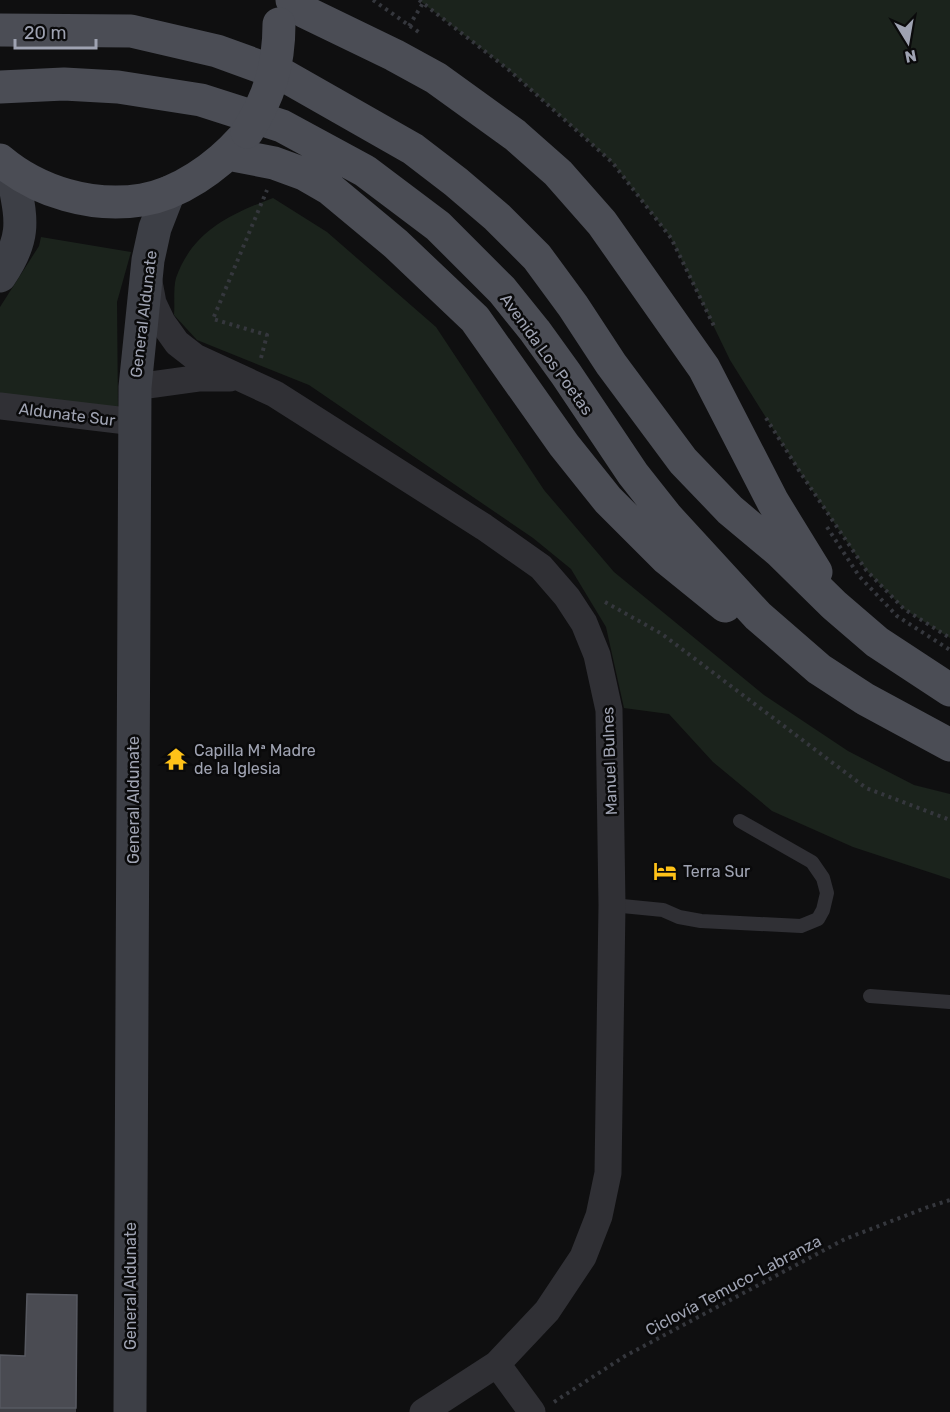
<svg xmlns="http://www.w3.org/2000/svg" width="950" height="1412" viewBox="0 0 950 1412" font-family="Rubik,sans-serif">
  <rect width="100%" height="100%" fill="#0f0f10"/>
  <path fill="#1b231c" d="M419,0h531v638l-46,-29 -38,-39 -66,-98 -70,-112 -59,-122 -59,-76 -103,-92z
    M273,198l54,34 109,95 108,163 70,82 150,123 84,56 66,34 36,9v85l-97,-32 -81,-36 -59,-49 -44,-48 -45,-6 -18,-81 -35,-58 -38,-31 -224,-153 -112,-45 -23,-25c1,-11 -1,-26 2,-37 16,-46 54,-64 97,-80z
    M41,237l90,15 -14,50 1,108 -118,-15v-88l39,-61z"/>
  <g fill="none" stroke-linecap="round" stroke-linejoin="round">
    <path stroke="#35373d" stroke-width="4" stroke-dasharray="3 4.5" stroke-linecap="butt" d="M373,0l47,33
      M419,0l90,70 103,92 59,76 43,88
      M409,26l14,-23
      M261,358l6,-23 -54,-16 54,-129
      M766,418l34,54 66,98 38,39 46,29
      M827,527l32,49 38,40 53,34
      M605,602l57,32 204,154 84,32
      M554,1402l71,-46 220,-117 83,-32 22,-7"/>
    <path stroke="#303035" stroke-width="14" d="M612,905l51,5 16,7 22,4 100,5 17,-7 5,-9 4,-17 -4,-15 -11,-16 -72,-41
      M870,996l80,6"/>
    <path stroke="#303035" stroke-width="27" d="M149,282l4,21 9,19 15,21 18,14 80,37 209,133 57,40 26,30 17,26 13,32 12,55 3,195 -4,268 -9,43 -16,41 -36,54 -50,53 -74,48
      M135,387l65,-9h30
      M0,406l135,16
      M497,1364l35,48"/>
    <path stroke="#3d3f46" stroke-width="33" d="M0,276c29,-42 20,-60 12,-106
      M130,1412l5,-1025 13,-127 7,-32 14,-36"/>
    <path stroke="#4b4d55" stroke-width="33" d="M292,0l13,12 89,43 42,23 79,57 43,38 44,50 102,145 69,134 43,70
      M0,30l131,1 86,20 66,24 130,74 43,33 41,35 40,40 36,49 38,58 72,97 47,49 49,41 55,54 43,37 73,48
      M0,87l64,-3 54,3 83,13 81,26 83,45 73,55 64,64 33,41 31,43 67,100 34,43 91,99 61,53 46,30 85,46
      M228,154l46,9 30,11 26,15 66,55 79,75 89,126 44,55 59,59 58,47
      M0,160c38,32 92,48 142,40 37,-6 75,-33 100,-61"/>
    <path stroke="#4b4d55" stroke-width="33" d="M247,132c22,-34 32,-67 32,-108"/>
  </g>
  <path fill="#3f4046" d="M77,1295l-1,117h-76v-57l25,1z"/>
  <path fill="#4a4b52" stroke="#575961" stroke-width="1.5" d="M27,1294l50,1 -1,113h-76v-53l25,1z"/>
  <defs>
    <g id="temple-bare" transform="scale(1.8)"><path d="M0-6L5-2H3V0L6.5 2.5H4V6H1.5V3h-3V6H-4V2.5H-6.5L-3 0V-2H-5Z" fill="#ffc218" stroke="#0a0a0b" stroke-width="2.5" paint-order="stroke"/></g>
    <g id="hotel-bare" transform="scale(1.8)"><path d="M-6-4.5h1.5V1H6V5H4.5V3h-9V5H-6ZM-4 0a1.8 1.8 0 1 1 3.6 0ZM.5 0V-2.5h3Q6-2.5 6 0Z" fill="#ffc218" stroke="#0a0a0b" stroke-width="2.5" paint-order="stroke"/></g>
  </defs>
  <g fill-rule="evenodd">
    <use href="#temple-bare" x="176" y="759"/>
    <use href="#hotel-bare" x="665" y="871"/>
  </g>
  <g text-anchor="middle" stroke-width="5" stroke-linejoin="round" paint-order="stroke">
    <g font-size="16" fill="#9fa3b2" stroke="#0a0a0b">
      <text transform="translate(143 314) rotate(-83)" y="6">General Aldunate</text>
      <text transform="translate(547 354) rotate(54)" y="6">Avenida Los Poetas</text>
      <text transform="translate(67 414) rotate(7)" y="6">Aldunate Sur</text>
      <text transform="translate(609 761) rotate(-92)" y="6">Manuel Bulnes</text>
      <text transform="translate(133 800) rotate(-90)" y="6">General Aldunate</text>
      <text transform="translate(733 1285) rotate(-28)" y="6">Ciclovía Temuco-Labranza</text>
      <text transform="translate(130 1286) rotate(-90)" y="6">General Aldunate</text>
    </g>
    <g font-size="16" fill="#9fa3b2" stroke="#0a0a0b" text-anchor="start">
      <text x="194" y="756">Capilla Mª Madre<tspan x="194" dy="18">de la Iglesia</tspan></text>
      <text x="683" y="877">Terra Sur</text>
    </g>
  </g>
  <g transform="translate(908 42) rotate(169)" stroke="#0a0a0b" stroke-width="4.5" paint-order="stroke">
  <path d="M0-4.5L10 22L0 15L-10 22Z" fill="#9fa3b2"/>
  <text y="-9" font-size="16" font-weight="bold" text-anchor="middle" fill="#9fa3b2">N</text>
  </g>
  <path d="M15 39v9h81v-9" fill="none" stroke="#9fa3b2" stroke-width="3"/>
  <text x="24" y="39" font-size="18" fill="#9fa3b2" stroke="#0a0a0b" stroke-width="4.5" paint-order="stroke">20 m</text>
</svg>
